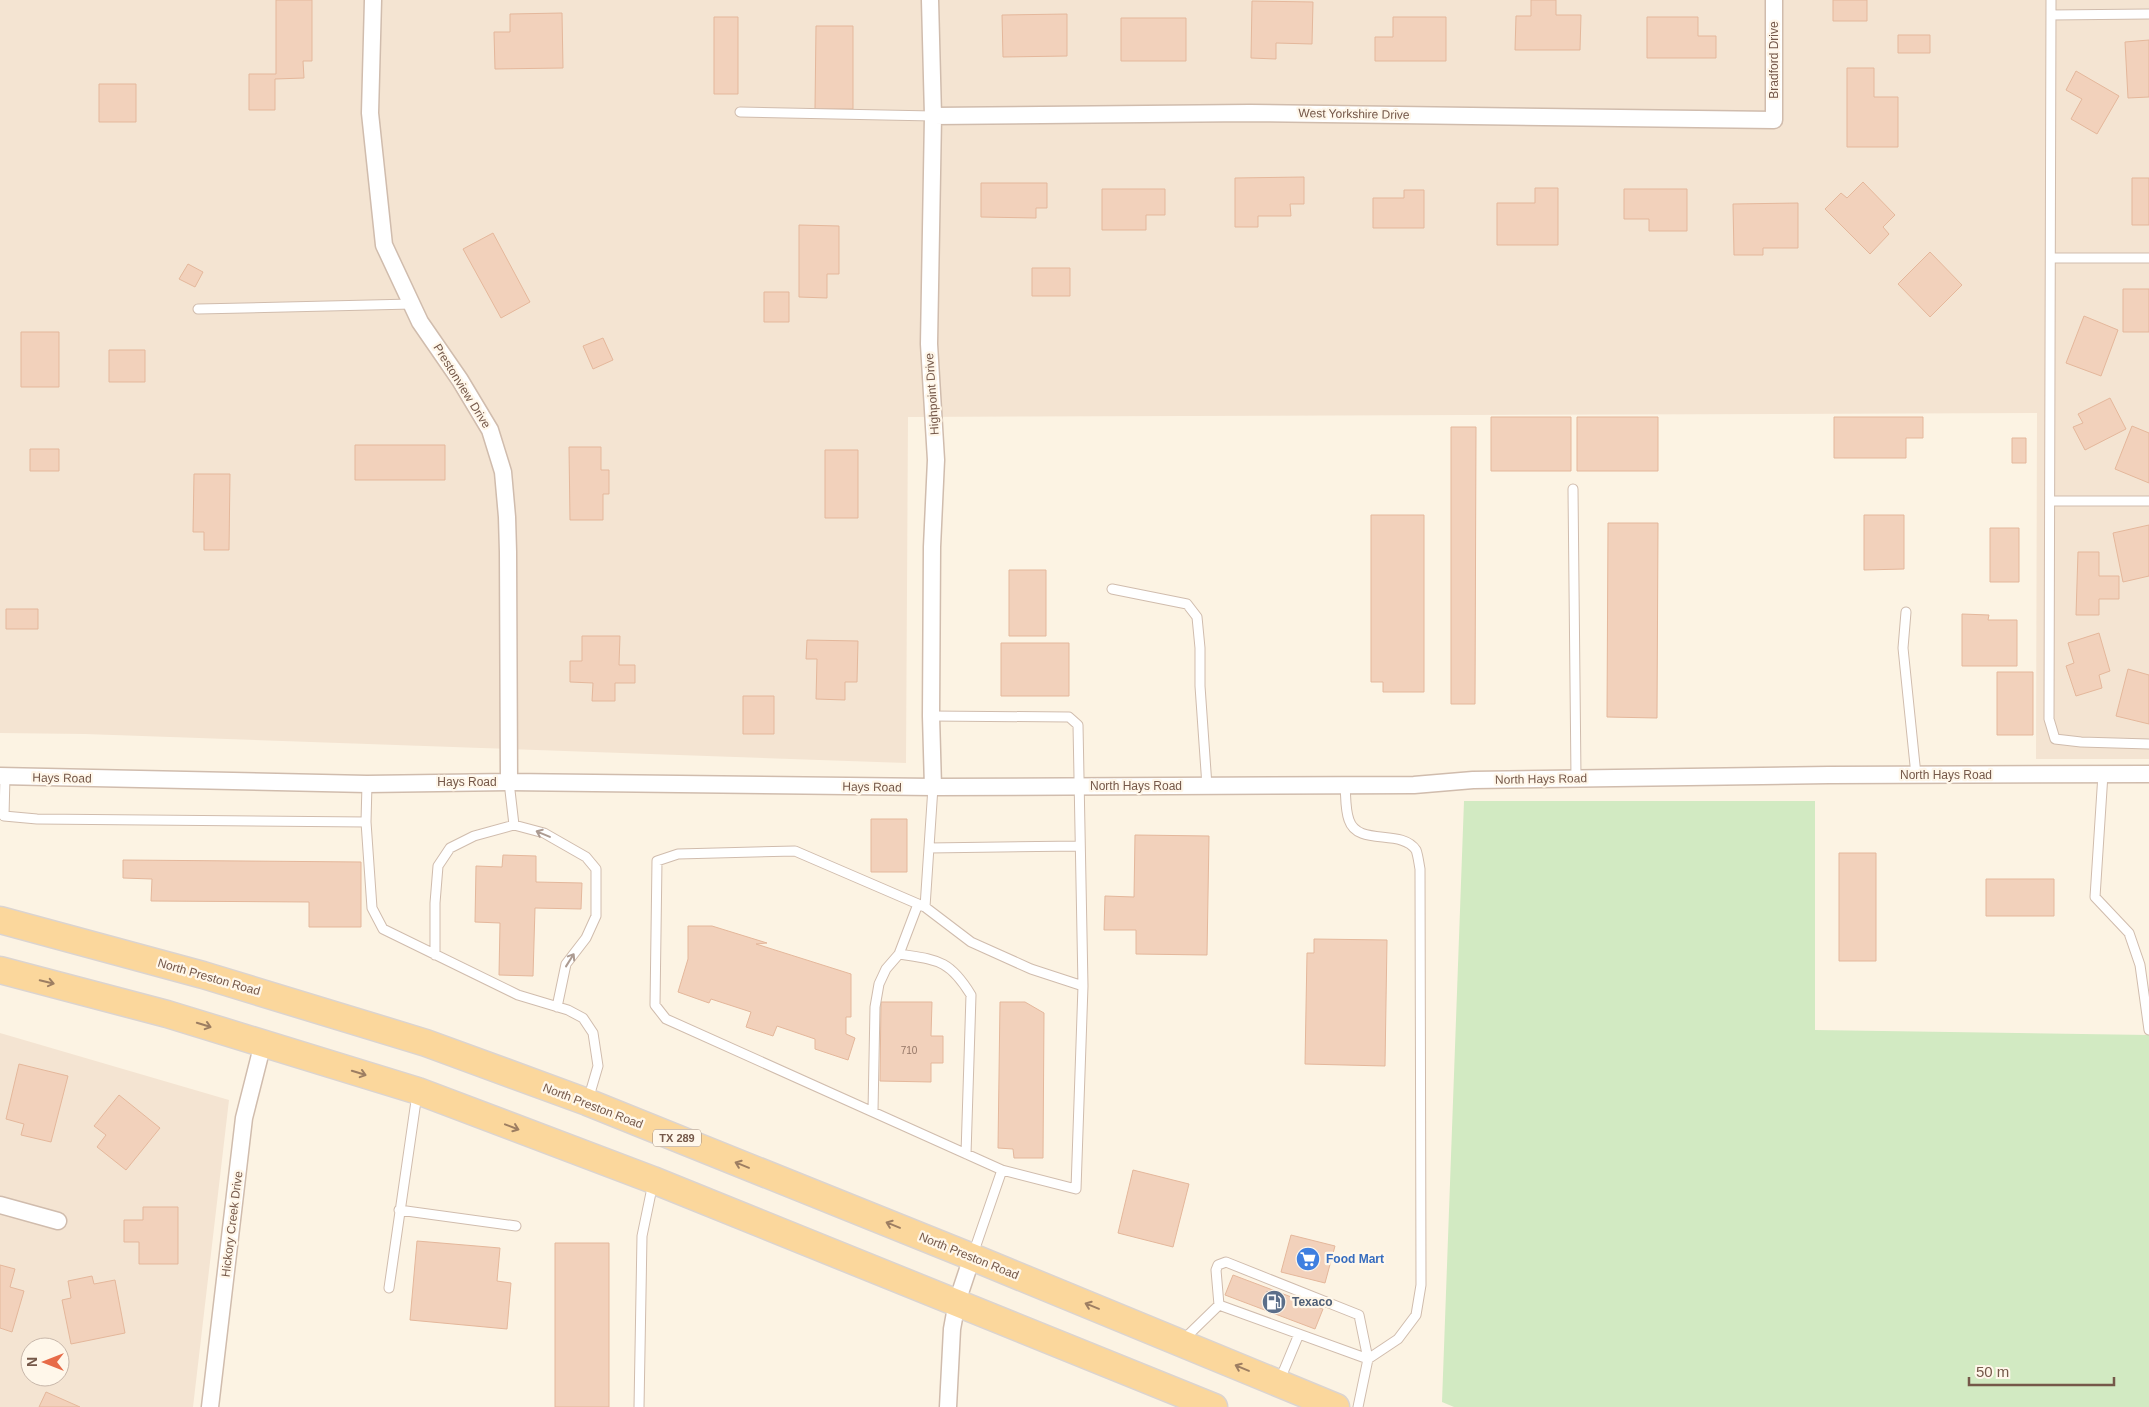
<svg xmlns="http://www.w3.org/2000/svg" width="2149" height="1407" viewBox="0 0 2149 1407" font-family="Helvetica,sans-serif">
  <rect width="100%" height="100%" fill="#fcf3e3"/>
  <path fill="#f4e4d2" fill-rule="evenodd" d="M0,0h2149v759h-113l1,-346 -1129,4 -2,346 -821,-29 -85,-1z
    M0,1033l229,67 -36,307h-193zM30,1347h30v30h-30z"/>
  <path fill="#d2eac2" d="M1464,801h351v229l334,5v372h-695l-12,-5z"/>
  <path fill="#f2d1bb" stroke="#e4b79b" d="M276,0h36v61h-9l1,17 -29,1v31h-26v-36h27z
    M1531,0h25v15h25l-1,35h-65l1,-34h15z
    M1833,0h34v21h-34z
    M1252,1l61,1 -1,42 -36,-1v16l-25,-1z
    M562,13l1,55 -68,1 -1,-37h16v-18z
    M1067,14v42l-64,1 -1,-42z
    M714,17h24v77h-24z
    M1393,17h53v44h-71v-24h18z
    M1647,17h51v19h18v22h-69z
    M1121,18h65v43h-65z
    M816,26h37v83h-38z
    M1898,35h32v18h-32z
    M2149,40v57l-21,1 -3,-56z
    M1847,68h27v29h24v50h-51z
    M2076,71l43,25 -22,38 -26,-15 11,-20 -16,-9z
    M99,84h37v38h-37z
    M1304,177v27h-14l1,12h-33v11h-23v-49z
    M2132,178h17v47h-17z
    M1863,182l32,33 -12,12 6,7 -19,20 -45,-45 16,-16 6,5z
    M981,183h66v25h-11v10l-55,-1z
    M1535,188h23v57h-61v-42h38z
    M1102,189h63v26h-19v15h-44z
    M1624,189h63v42h-38v-12h-25z
    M1404,190h20v38h-51v-30h31z
    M1798,203v45h-35v7h-29l-1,-51z
    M799,225l40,1v48h-12v24l-28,-1z
    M493,233l37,69 -29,16 -38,-69z
    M1930,252l32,33 -32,32 -32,-33z
    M188,264l15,8 -8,15 -16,-8z
    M1032,268h38v28h-38z
    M2123,289h26v43h-26z
    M764,292h25v30h-25z
    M2084,316l34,14 -17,46 -35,-13z
    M21,332h38v55h-38z
    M603,338l10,22 -20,9 -10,-23z
    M109,350h36v32h-36z
    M2110,398l16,31 -41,21 -12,-23 10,-4 -5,-9z
    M1491,417h80v54h-80z
    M1577,417h81v54h-81z
    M1834,417h89v21h-17v20h-72z
    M2132,426l17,7v50l-34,-14z
    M1451,427h25l-1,277h-24z
    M2012,438h14v25h-14z
    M355,445h90v35h-90z
    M569,447h32v23h8v24h-6v26h-33z
    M30,449h29v22h-29z
    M825,450h33v68h-33z
    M194,474h36l-1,76h-25v-18h-11z
    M1371,515h53v177h-41v-10h-12z
    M1864,515h40v54l-40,1z
    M1608,523h50l-1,195 -50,-1z
    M2149,525v51l-26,6 -10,-49z
    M1990,528h29v54h-29z
    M2078,552h21v24h20v23h-20v16h-23z
    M1009,570h37v66h-37z
    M6,609h32v20h-32z
    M1962,614l27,1 -1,5h29v46h-55z
    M2099,633l11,38 -11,4 3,13 -26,8 -10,-30 8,-3 -6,-20z
    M582,636h38l-1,29h16v18h-20v18h-23l1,-18 -23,-1v-21h12z
    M807,640l51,1 -1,41h-12v18l-29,-1 1,-40h-11z
    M1001,643h68v53h-68z
    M2128,669l21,6v49l-33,-8z
    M1997,672h36v63h-36z
    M743,696h31v38h-31z
    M871,819h36v53h-36z
    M1135,835l74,1 -2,119 -71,-1v-24h-32l1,-34 29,1z
    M1839,853h37v108h-37z
    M503,855l33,1v26l46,1 -1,26 -46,-1 -2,68 -34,-1 1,-52 -25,-1 1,-56 26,1z
    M123,860l238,2v65h-52v-25l-158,-1 1,-22 -29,-1z
    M1986,879h68v37h-68z
    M688,926h24l55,17 -11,1 95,30v43h-5v17l9,4 -7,22 -33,-11v-10l-38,-13 -4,10 -27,-9 5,-15 -40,-13 -2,4 -31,-11 10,-33z
    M1314,939l73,1 -2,126 -80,-2 2,-111h7z
    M881,1002h51l-1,34h12v27h-12v19l-51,-1z
    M1000,1002h25l19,11 -1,145h-29l-1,-9 -15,-1z
    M19,1064l49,12 -17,66 -30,-7 3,-11 -18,-5z
    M119,1095l41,33 -34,42 -29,-23 9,-12 -12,-9z
    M1133,1170l56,14 -16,63 -55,-14z
    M143,1207h35v57h-39v-22h-15v-22h19z
    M1291,1235l44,11 -10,37 -44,-11z
    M417,1241l83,7 -3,33 14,2 -4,46 -97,-9z
    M555,1243h54v164h-54z
    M0,1265l15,4 -5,18 14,4 -12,41 -12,-4z
    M1233,1275l90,34 -8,20 -90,-34z
    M92,1276l2,8 21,-4 10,53 -54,11 -9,-44 9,-2 -3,-17z
    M46,1392l34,15h-41z"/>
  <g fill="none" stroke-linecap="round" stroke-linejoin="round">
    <g stroke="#d0bcad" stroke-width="11">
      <path id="lane" d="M2051,0l-2,719 6,20 26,3 68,2
        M2051,15l98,-1
        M740,112l193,4
        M2051,258h98
        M198,309l214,-5
        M1573,489l3,289
        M2050,501h99
        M1112,589l75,15 10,13 3,31v38l7,100
        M1906,612l-3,36 13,127
        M931,716l138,1 9,8 5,261
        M2103,774l-8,123 34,36 11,32 9,65
        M5,776l-1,40 33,3 329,3
        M509,782l5,43
        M367,784l-1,38 6,86 11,21 135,66 50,15 15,8 10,15 5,33 -10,34
        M933,787l-8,120 -130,-56 -117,3 -21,7 -2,144 11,14 336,151 -29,84
        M929,848l151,-2
        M918,904l-19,50c38,6 50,5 72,41l-5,159
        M925,907l46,35 60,27 52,17 -7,203 -74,-19
        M435,955v-52l3,-37 12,-18 24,-12 40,-11 30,8 42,24 10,12v47l-10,22 -20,26 -9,43
        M873,1111l2,-104 4,-23 7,-15 13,-15
        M399,1210l117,16
        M389,1288l28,-194
        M1219,1305l-3,-35 2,-5 8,-3 133,53 9,44 30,-20 18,-24 5,-30 -1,-416c-1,-5 -2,-14 -4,-19 -15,-22 -58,-3 -67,-30 -4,-11 -3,-24 -4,-35
        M1182,1341l37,-36 149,54 -10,48
        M1279,1382l20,-48
        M639,1407l3,-171 11,-53"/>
    </g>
    <g stroke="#d0bcad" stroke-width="19">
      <path id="street" d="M373,0l-3,113 14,132 36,77 40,58 30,50 13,42 4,45 1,35 1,230
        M930,0l3,116 -4,228 7,116 -4,87 -1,169 2,71
        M933,116l317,-3 524,7v-120
        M0,776l367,8 142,-2 424,5 481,-2 59,-5 356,-5 320,-1
        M0,1205l58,16
        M210,1407l34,-289 19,-75
        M948,1407l4,-78 5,-27 15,-45"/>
    </g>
    <g stroke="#dbd4d0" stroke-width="29">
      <path id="primary" d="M0,920l203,55 223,68 161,59 385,155 364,150
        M0,970l167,44 251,77 235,89 561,227"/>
    </g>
    <use href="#lane" stroke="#fff" stroke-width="9"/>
    <use href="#street" stroke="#fff" stroke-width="16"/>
    <use href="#primary" stroke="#fbd79c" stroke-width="26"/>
  </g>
  <defs><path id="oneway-shaft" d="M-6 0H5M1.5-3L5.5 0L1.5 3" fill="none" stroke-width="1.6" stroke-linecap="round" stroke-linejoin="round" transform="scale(1.25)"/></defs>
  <g stroke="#ac9b92">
    <use href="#oneway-shaft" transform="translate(543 834) rotate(-157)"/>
    <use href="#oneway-shaft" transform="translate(570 960) rotate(-58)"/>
  </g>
  <g stroke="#9d7e62">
    <use href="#oneway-shaft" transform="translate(47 982) rotate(14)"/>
    <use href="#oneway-shaft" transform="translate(204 1025) rotate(17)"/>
    <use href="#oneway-shaft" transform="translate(359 1073) rotate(17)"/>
    <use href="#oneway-shaft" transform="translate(512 1127) rotate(21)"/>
    <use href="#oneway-shaft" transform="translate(742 1165) rotate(-158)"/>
    <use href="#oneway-shaft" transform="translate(893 1225) rotate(-158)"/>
    <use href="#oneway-shaft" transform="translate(1092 1306) rotate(-158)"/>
    <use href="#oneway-shaft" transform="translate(1242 1368) rotate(-157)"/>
  </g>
  <defs>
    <g id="supermarket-disc" transform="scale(1.25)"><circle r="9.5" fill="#3f7fe0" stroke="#fff7ea"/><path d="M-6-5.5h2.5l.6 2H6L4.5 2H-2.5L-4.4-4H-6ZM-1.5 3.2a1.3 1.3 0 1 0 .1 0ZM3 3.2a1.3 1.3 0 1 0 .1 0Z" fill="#fff"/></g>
    <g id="fuel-disc" transform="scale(1.25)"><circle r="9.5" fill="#5c6f8a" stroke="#fff7ea"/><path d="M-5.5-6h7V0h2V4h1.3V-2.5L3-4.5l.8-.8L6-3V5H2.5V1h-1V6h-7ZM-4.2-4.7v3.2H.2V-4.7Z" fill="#fff"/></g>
  </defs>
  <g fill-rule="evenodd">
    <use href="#supermarket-disc" x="1308" y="1259"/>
    <use href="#fuel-disc" x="1274" y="1302"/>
  </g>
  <g text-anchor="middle" stroke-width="4.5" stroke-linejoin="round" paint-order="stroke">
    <g font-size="10" fill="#947666">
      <text x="909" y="1054">710</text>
    </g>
    <rect fill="#fff7ea" stroke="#9e8879" stroke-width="1" x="653" y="1129.5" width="48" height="17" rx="4"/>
    <g font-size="11" font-weight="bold" fill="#755849">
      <text x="677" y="1142">TX 289</text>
    </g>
    <g font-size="12" fill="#755849" stroke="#fff7ea">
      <text transform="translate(1774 60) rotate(-90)" y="4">Bradford Drive</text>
      <text transform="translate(1354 114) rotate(1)" y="4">West Yorkshire Drive</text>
      <text transform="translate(462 386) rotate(58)" y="4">Prestonview Drive</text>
      <text transform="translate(932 394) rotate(-94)" y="4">Highpoint Drive</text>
      <text x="1946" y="779">North Hays Road</text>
      <text transform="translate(62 778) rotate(1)" y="4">Hays Road</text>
      <text transform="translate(1541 779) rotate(-1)" y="4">North Hays Road</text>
      <text x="467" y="786">Hays Road</text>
      <text x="1136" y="790">North Hays Road</text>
      <text transform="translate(872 787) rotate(1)" y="4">Hays Road</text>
      <text transform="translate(209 977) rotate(16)" y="4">North Preston Road</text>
      <text transform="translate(593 1106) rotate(21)" y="4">North Preston Road</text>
      <text transform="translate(232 1224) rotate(-83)" y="4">Hickory Creek Drive</text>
      <text transform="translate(969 1256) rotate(22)" y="4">North Preston Road</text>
    </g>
    <g font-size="12" font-weight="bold" fill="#366cbe" stroke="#fff7ea" text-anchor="start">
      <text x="1326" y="1263">Food Mart</text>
    </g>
    <g font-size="12" font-weight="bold" fill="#4e5e75" stroke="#fff7ea" text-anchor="start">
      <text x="1292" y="1306">Texaco</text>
    </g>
  </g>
  <g transform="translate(45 1362) rotate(270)"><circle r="24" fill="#fff7ea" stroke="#c8b7aa"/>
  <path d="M0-4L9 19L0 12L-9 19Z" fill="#e76b48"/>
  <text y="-8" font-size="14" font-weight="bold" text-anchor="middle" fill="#755849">N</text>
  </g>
  <path d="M1969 1377v8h145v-8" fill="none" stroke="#755849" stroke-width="2.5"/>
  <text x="1976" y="1377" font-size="15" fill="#755849" stroke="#fff7ea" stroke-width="4" paint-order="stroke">50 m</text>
</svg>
